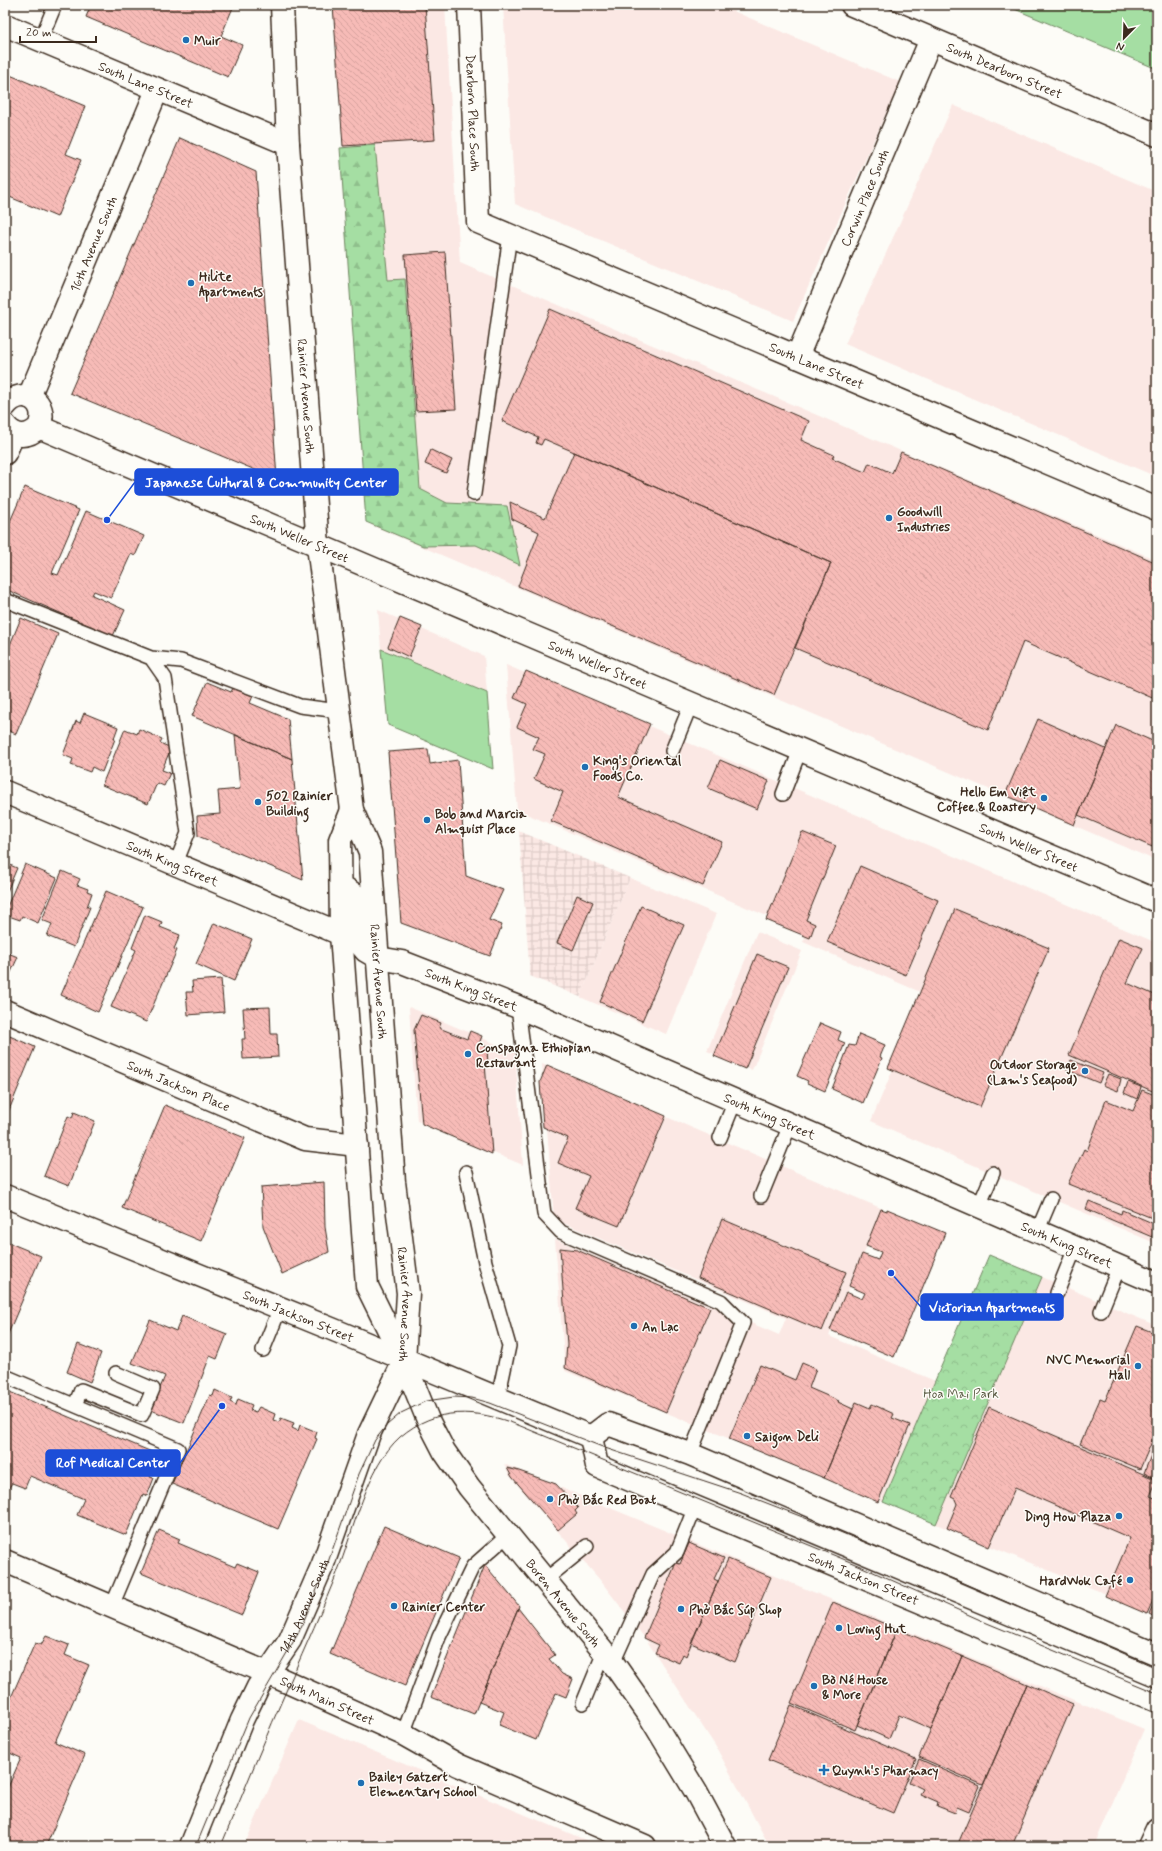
<svg xmlns="http://www.w3.org/2000/svg" width="1162" height="1851" viewBox="0 0 1162 1851" font-family="Mynerve,sans-serif">
  <defs>
    <pattern id="industrial-grid" width="8" height="8" patternUnits="userSpaceOnUse"><rect width="8" height="8" fill="#fbe8e4"/><path d="M0 4h8M4 0v8" fill="none" stroke="#d8c7c3"/></pattern>
    <pattern id="forest-firs" width="22" height="20" patternUnits="userSpaceOnUse"><rect width="22" height="20" fill="#a5dea3"/><path d="M5 1l3.5 6h-7zM16 11l3.5 6h-7z" fill="#8fbf8c"/></pattern>
    <pattern id="park-crowns" width="20" height="18" patternUnits="userSpaceOnUse"><rect width="20" height="18" fill="#a5dea3"/><path d="M2 6a3 3 0 1 1 6 0M12 15a3 3 0 1 1 6 0" fill="none" stroke="#8fbf8c"/></pattern>
    <pattern id="building-back-hatch" width="6" height="6" patternUnits="userSpaceOnUse"><rect width="6" height="6" fill="#f7bbb7"/><path d="M-1 5l2 2M0 0l6 6M5-1l2 2" fill="none" stroke="#d5a19d"/></pattern>
  </defs>
  <rect width="100%" height="100%" fill="#fdfcf7"/>
  <filter id="ink" filterUnits="userSpaceOnUse"><feTurbulence type="fractalNoise" baseFrequency=".025" numOctaves="2"/><feDisplacementMap in="SourceGraphic" scale="8" xChannelSelector="R" yChannelSelector="G"/><feConvolveMatrix kernelMatrix="1 2 1 2 8 2 1 2 1" color-interpolation-filters="sRGB"/></filter>
  <g filter="url(#ink)">
    <path fill="#fbe8e4" d="M333,5h112l15,258 697,297v301l-786,-336z
      M503,5h216l181,77 -107,239 -278,-117z
      M953,105l204,87v285l-312,-133z
      M378,610l106,46 3,37 -106,-44z
      M506,665l651,278v301l-286,-123 54,-127 -122,-52 4,-9 -290,-123z
      M630,878l86,36 -50,120 -86,-37z
      M757,932l45,19 -50,119 -45,-19z
      M409,1007l106,45 8,113 -106,-44z
      M542,1064l341,145 -54,127 106,45 -52,121 -318,-131 -10,-132 224,96 7,-17 -232,-99z
      M1042,1277l115,49v289l-221,-91z
      M504,1464l640,265 -50,117 -325,-1 -53,-98 -69,-106 -47,-61 -91,-105z
      M299,1720l301,126h-356z"/>
    <path fill="url(#industrial-grid)" d="M519,831l111,47 -50,119 -50,-21z"/>
    <path fill="#a5dea3" stroke="#708460" d="M1005,5h152v64z
      M381,649l106,44 6,76 -105,-44z"/>
    <path fill="url(#forest-firs)" stroke="#708460" d="M375,145l13,135 17,-1 15,210 27,14 60,3 13,59 -44,-20 -53,1 -57,-24 -26,-374z"/>
    <path fill="url(#park-crowns)" stroke="#708460" d="M989,1255l53,22 -106,247 -53,-22z"/>
    <path fill="url(#building-back-hatch)" stroke="#3b2a1e" d="M91,5h143l-13,31 21,9 -14,32 -142,-60z
      M333,5h92l10,135 -92,6z
      M5,73l80,33 -19,48 15,6 -24,57 -52,-22z
      M180,138l76,34 21,307 -207,-86z
      M445,252l11,157 -40,2 -11,-156z
      M550,309l259,112 -8,19 33,15 -2,3 33,14 4,-9 23,10 9,-21 256,111v137l-134,-58 -35,88 -193,-82 36,-85 -287,-124 -3,6 -5,-2 2,-6 -36,-16z
      M431,450l21,10 -6,13 -21,-9z
      M574,452l257,111 -57,132 -256,-109 21,-54 -27,-13 -2,-17 35,16z
      M25,487l54,23 -27,63 6,2 28,-64 58,25 -9,20 -4,-2 -20,44 -17,-7 -2,4 33,15 -12,26 -108,-47v-56z
      M21,618l37,16 -42,100 -11,-5v-72z
      M400,618l22,9 -13,30 -21,-10z
      M526,671l124,53 -32,73 104,45 -19,44 -152,-65 12,-29 -29,-13 11,-25 -12,-5 6,-12 -22,-10 10,-23 -13,-6z
      M207,682l24,10 2,-4 20,8 -3,7 38,16 4,40 -100,-43z
      M84,713l34,14 -4,11 1,1 -13,33 -10,-5 -2,5 -19,-7 2,-6 -10,-4 13,-34 4,2z
      M1038,719l68,30 -32,76 -69,-30z
      M1116,725l41,18v106l-79,-34z
      M125,729l12,5 2,-5 23,10 -2,4 11,5 -9,22 8,3 -6,13 -7,-3 -9,21 -46,-19z
      M235,735l57,24 11,121 -105,-44 -1,-20 23,-2 -2,-23 22,-2z
      M428,749l2,15 28,-4 8,116 37,14 -14,30 13,5 -12,31 -89,-33 -13,-171z
      M720,760l49,21 -12,28 -49,-21z
      M802,832l34,14 -30,74 9,4 -5,14 -44,-18z
      M5,863l12,5 -12,28z
      M25,864l32,14 -19,45 -16,-7 -2,4 -14,-5 2,-5 -2,-1z
      M860,866l78,34 -32,75 -79,-33z
      M62,871l18,8 -3,6 11,4 -1,2 5,2 -5,14h3l-16,40 -27,-11 5,-12 -10,-4z
      M106,891l37,16 -45,105 -37,-17z
      M577,895l16,7 -20,48 -16,-7z
      M641,906l43,19 -42,96 -42,-19z
      M955,909l94,39 -69,159 -92,-39z
      M145,915l17,7 -2,5 20,8 -6,14 3,1 -31,72 -35,-15 25,-57 -4,-2z
      M214,923l38,16 -18,42 -38,-17z
      M1119,938l24,10 -16,35 30,13v97l-88,-38z
      M5,952l13,5 -13,28z
      M757,954l31,13 -43,102 -31,-13z
      M221,979l3,33 -36,3 -2,-23h7l-1,-11z
      M270,1007l1,27h6l1,23 -35,2 -1,-20h3l-2,-31z
      M421,1015l20,8 -2,5 28,11 3,-8 12,5 -3,8 8,3 1,18 -3,-2 7,91 -70,-30 -8,-94z
      M820,1023l21,9 -3,8 7,3 -20,48 -18,-8 1,-2 -11,-5z
      M5,1034l30,13 -28,68 -2,-1z
      M859,1034l26,11 -5,12 2,1 -19,45 -31,-14 17,-44 6,1z
      M1071,1060l32,13 -4,10 -32,-13z
      M547,1065l119,51 -47,110 -44,-18 14,-32 -31,-13 10,-25 -25,-11 -3,-45z
      M1108,1074l13,5 -3,12 -15,-6z
      M1128,1082l13,5 -4,12 -13,-6z
      M1142,1090l13,5 -2,4 4,2v119l-89,-36 16,-35 3,2 19,-51 27,11z
      M165,1105l80,33 -44,103 -79,-33z
      M74,1112l21,9 -26,65 -25,-10 24,-60 4,2z
      M324,1182l1,45 4,25 -47,22 -19,-48 -2,-39z
      M1089,1201l32,13 1,-4 35,15 -5,12 -66,-28z
      M881,1209l6,2v-2l58,24 -51,124 -64,-27 16,-38 16,7 3,-6 -16,-7 13,-32 16,6 3,-8 -15,-6z
      M722,1219l124,53 -24,59 -124,-53z
      M5,1241l36,15 -36,85z
      M560,1248l17,2 133,58 -44,104 -101,-44 2,-23z
      M182,1316l45,18 -10,25 -7,-3 -26,67 -33,-13 14,-34 -33,-13 18,-43 26,11z
      M1137,1326l20,8v96l-17,39 -60,-25 20,-45 5,2z
      M78,1344l23,9 -11,29 -23,-10z
      M802,1363l14,6 -7,19 30,13 -1,1 15,7 -29,69 -95,-39 31,-74 35,15z
      M5,1390l154,65 -9,22 4,1 -7,18 -4,-2 -17,41 -49,-20 7,-16 -54,-23 -5,12 -13,-5 -7,11z
      M215,1390l17,8 -2,4 6,3 2,-6 14,6 -2,5 6,2 3,-5 16,7 -2,6 6,2 2,-4 13,5 -2,5 6,3 2,-6 17,7 -2,6 2,1 -39,90 -106,-45 38,-89 3,1z
      M856,1402l14,6 2,-4 22,10 -2,4 18,7 -32,77 -54,-24z
      M989,1407l168,73 -7,16 7,3v92l-10,23 -42,-18 25,-58 -115,-50 -26,59 -42,-19 10,-24 -2,-5 -4,-2z
      M1157,1440v39l-13,-6z
      M507,1468l12,3 37,13 22,24 -3,3 2,3 -19,16 -46,-53z
      M384,1526l75,32 -54,128 -75,-32z
      M159,1530l21,9 -2,4 57,24 2,-4 22,9 -17,43 -101,-42z
      M689,1543l35,15 -10,21 4,2 -32,75 -3,-2 -4,9 -24,-10 4,-8 -15,-7 32,-75 4,1z
      M728,1559l43,18 -36,85 -44,-19z
      M485,1565l34,41 -45,108 -43,-17z
      M1157,1596v22l-8,-4z
      M833,1602l64,27 -42,101 -64,-27z
      M518,1608l37,47 -6,4 13,15 11,5 -7,18 -10,-4 -20,47 -37,-15 5,-13 -25,-10z
      M897,1629l65,27 -31,73 -32,-14 -10,24 -32,-14z
      M46,1636l23,9 -4,10 24,10 -34,77 30,13 -39,91h-41v-52l16,-36 -16,-7v-40l30,-68 6,2z
      M962,1656l65,28 -44,101 -64,-28z
      M1027,1684l46,20 -61,142h-55z
      M791,1705l125,54 -23,54 -125,-53z
      M919,1759l61,27 -11,26 -12,-5 -2,6 -18,-7 1,-4 -18,-8 3,-5 -14,-7z"/>
    <g fill="none" stroke-linecap="round" stroke-linejoin="round">
      <g stroke="#3b2a1e" stroke-width="16">
        <path id="service" d="M41,39l14,-34
          M474,494l36,-259
          M5,600l146,58 14,20 23,155 -12,30
          M151,658l30,3 119,45 39,5
          M672,751l19,-47
          M783,794l17,-44
          M518,1007l26,207 17,18 160,69 22,22 -53,131
          M720,1138l15,-37
          M466,1172l19,90 24,84 -11,52
          M761,1196l29,-71
          M979,1206l14,-33
          M1037,1232l14,-33
          M1057,1293l18,-45
          M1101,1311l18,-44
          M263,1350l17,-42
          M5,1376l173,73 -66,157
          M75,1405l6,-15 61,25 11,-26 -37,-16
          M545,1580l42,-34
          M613,1663l40,-89 24,-22 18,-45
          M583,1703l21,-51
          M403,1734l36,-97 34,-71 35,-31"/>
      </g>
      <g stroke="#3b2a1e" stroke-width="25">
        <g id="minor">
          <path id="s1" d="M469,5l9,217 679,287"/>
          <path id="s2" d="M5,25l283,119"/>
          <path id="s3" d="M797,357l134,-318"/>
          <path id="s4" d="M29,397l128,-307"/>
          <path d="M5,406c18,-22 45,-4 34,21 -11,11 -24,11 -34,-2"/>
          <path id="s5" d="M39,427l1118,474"/>
          <path d="M5,453l9,-20"/>
          <path id="s6" d="M5,792l336,142"/>
          <path id="s7" d="M378,958l24,4 116,45 639,276"/>
          <path id="s8" d="M5,1011l300,128 52,6"/>
          <path id="s9" d="M5,1561l269,115 129,58 55,31 187,81"/>
        </g>
      </g>
      <g stroke="#3b2a1e" stroke-width="25">
        <g id="tertiary">
          <path id="s10" d="M191,1846l51,-126 16,-33 32,-47 33,-76 46,-130 35,-73"/>
        </g>
      </g>
      <g stroke="#3b2a1e" stroke-width="25">
        <g id="secondary">
          <path id="s11" d="M5,1196l334,136 252,105"/>
          <path id="s12" d="M591,1437l6,29 560,235"/>
          <path d="M591,1437l17,-13 82,30 467,200"/>
          <path d="M1149,1846l8,-17"/>
        </g>
      </g>
      <g stroke="#3b2a1e" stroke-width="25">
        <g id="primary">
          <path id="s13" d="M282,5l6,139 30,402 34,264 18,42 24,330 14,111 -4,68"/>
          <path id="s14" d="M852,5l305,130"/>
          <path id="s15" d="M352,810l-12,30 1,94 26,352 37,75 24,59 16,31 25,36 144,176 35,50 48,79 29,54"/>
          <path d="M346,889l9,6 5,49 6,7 12,7"/>
        </g>
      </g>
      <use href="#service" stroke="#fdfcf7" stroke-width="13"/>
      <use href="#minor" stroke="#fdfcf7" stroke-width="22"/>
      <use href="#tertiary" stroke="#fdfcf7" stroke-width="22"/>
      <use href="#secondary" stroke="#fdfcf7" stroke-width="22"/>
      <use href="#primary" stroke="#fdfcf7" stroke-width="22"/>
      <path stroke="#3b2a1e" stroke-width="1" d="M196,1846l53,-128 50,-86 27,-64 33,-94 16,-34 12,-15 14,-12 25,-12 28,-4 18,1 18,5 115,45 136,45 82,32 140,58 194,85
        M221,1846c23,-55 45,-110 69,-164 16,-37 32,-72 47,-109 16,-40 30,-107 63,-136 36,-31 77,-28 118,-12l342,141 127,57 170,70"/>
    </g>
  </g>
  <g fill="#1f6fb2" stroke="#fdfcf7" stroke-width="1.5">
    <circle cx="186" cy="40" r="4"/>
    <circle cx="191" cy="283" r="4"/>
    <circle cx="889" cy="518" r="4"/>
    <circle cx="585" cy="767" r="4"/>
    <circle cx="1044" cy="798" r="4"/>
    <circle cx="258" cy="802" r="4"/>
    <circle cx="427" cy="820" r="4"/>
    <circle cx="468" cy="1054" r="4"/>
    <circle cx="1085" cy="1071" r="4"/>
    <circle cx="634" cy="1326" r="4"/>
    <circle cx="1138" cy="1366" r="4"/>
    <circle cx="747" cy="1436" r="4"/>
    <circle cx="550" cy="1499" r="4"/>
    <circle cx="1119" cy="1516" r="4"/>
    <circle cx="1130" cy="1580" r="4"/>
    <circle cx="394" cy="1606" r="4"/>
    <circle cx="681" cy="1609" r="4"/>
    <circle cx="839" cy="1628" r="4"/>
    <circle cx="814" cy="1686" r="4"/>
    <path d="M822 1764h4v4h4v4h-4v4h-4v-4h-4v-4h4z"/>
    <circle cx="361" cy="1783" r="4"/>
  </g>
  <g text-anchor="middle" stroke-width="3" stroke-linejoin="round" paint-order="stroke">
    <g font-size="13" font-weight="bold" fill="#3b2a1e" stroke="#fdfcf7" text-anchor="start">
      <text x="194" y="45">Muir</text>
      <text x="199" y="281">Hilite<tspan x="199" dy="15">Apartments</tspan></text>
      <text x="897" y="516">Goodwill<tspan x="897" dy="15">Industries</tspan></text>
      <text x="593" y="765">King's Oriental<tspan x="593" dy="15">Foods Co.</tspan></text>
      <text x="1036" y="796" text-anchor="end">Hello Em Việt<tspan x="1036" dy="15">Coffee &amp; Roastery</tspan></text>
      <text x="266" y="800">502 Rainier<tspan x="266" dy="15">Building</tspan></text>
      <text x="435" y="818">Bob and Marcia<tspan x="435" dy="15">Almquist Place</tspan></text>
      <text x="476" y="1052">Conspagna Ethiopian<tspan x="476" dy="15">Restaurant</tspan></text>
      <text x="1077" y="1069" text-anchor="end">Outdoor Storage<tspan x="1077" dy="15">(Lam's Seafood)</tspan></text>
      <text x="642" y="1331">An Lạc</text>
      <text x="1130" y="1364" text-anchor="end">NVC Memorial<tspan x="1130" dy="15">Hall</tspan></text>
      <text x="755" y="1441">Saigon Deli</text>
      <text x="558" y="1504">Phở Bắc Red Boat</text>
      <text x="1111" y="1521" text-anchor="end">Ding How Plaza</text>
      <text x="1122" y="1585" text-anchor="end">HardWok Café</text>
      <text x="402" y="1611">Rainier Center</text>
      <text x="689" y="1614">Phở Bắc Súp Shop</text>
      <text x="847" y="1633">Loving Hut</text>
      <text x="822" y="1684">Bò Né House<tspan x="822" dy="15">&amp; More</tspan></text>
      <text x="832" y="1775">Quynh's Pharmacy</text>
      <text x="369" y="1781">Bailey Gatzert<tspan x="369" dy="15">Elementary School</tspan></text>
    </g>
    <g font-size="13" fill="#3b2a1e" stroke="#fdfcf7">
      <text dy="5" stroke="none"><textPath href="#s14" startOffset="166">South Dearborn Street</textPath></text>
      <text dy="5" stroke="none"><textPath href="#s2" startOffset="153">South Lane Street</textPath></text>
      <text dy="5" stroke="none"><textPath href="#s1" startOffset="108">Dearborn Place South</textPath></text>
      <text dy="5" stroke="none"><textPath href="#s3" startOffset="173">Corwin Place South</textPath></text>
      <text dy="5" stroke="none"><textPath href="#s4" startOffset="166">16th Avenue South</textPath></text>
      <text dy="5" stroke="none"><textPath href="#s1" startOffset="585">South Lane Street</textPath></text>
      <text dy="5" stroke="none"><textPath href="#s13" startOffset="392">Rainier Avenue South</textPath></text>
      <text dy="5" stroke="none"><textPath href="#s5" startOffset="283">South Weller Street</textPath></text>
      <text dy="5" stroke="none"><textPath href="#s5" startOffset="607">South Weller Street</textPath></text>
      <text dy="5" stroke="none"><textPath href="#s5" startOffset="1075">South Weller Street</textPath></text>
      <text dy="5" stroke="none"><textPath href="#s6" startOffset="182">South King Street</textPath></text>
      <text dy="5" stroke="none"><textPath href="#s13" startOffset="984">Rainier Avenue South</textPath></text>
      <text dy="5" stroke="none"><textPath href="#s7" startOffset="99">South King Street</textPath></text>
      <text dy="5" stroke="none"><textPath href="#s8" startOffset="189">South Jackson Place</textPath></text>
      <text dy="5" stroke="none"><textPath href="#s7" startOffset="423">South King Street</textPath></text>
      <text dy="5" stroke="none"><textPath href="#s7" startOffset="747">South King Street</textPath></text>
      <text dy="5" stroke="none"><textPath href="#s13" startOffset="1308">Rainier Avenue South</textPath></text>
      <text dy="5" stroke="none"><textPath href="#s11" startOffset="317">South Jackson Street</textPath></text>
      <text dy="5" stroke="none"><textPath href="#s12" startOffset="319">South Jackson Street</textPath></text>
      <text dy="5" stroke="none"><textPath href="#s15" startOffset="855">Boren Avenue South</textPath></text>
      <text dy="5" stroke="none"><textPath href="#s10" startOffset="266">14th Avenue South</textPath></text>
      <text dy="5" stroke="none"><textPath href="#s9" startOffset="351">South Main Street</textPath></text>
    </g>
    <g font-size="13" fill="#56573f" stroke="#fdfcf7">
      <text x="961" y="1398">Hoa Mai Park</text>
    </g>
  </g>
  <path fill="none" stroke="#1d4ed8" stroke-width="1.5" d="M107 520L135 482M891 1273L921 1307M222 1406L180 1463"/>
  <g fill="#1d4ed8" stroke="#fdfcf7" stroke-width="1.5">
    <circle cx="107" cy="520" r="4"/>
    <circle cx="891" cy="1273" r="4"/>
    <circle cx="222" cy="1406" r="4"/>
  </g>
  <g fill="#1d4ed8" stroke="#1d4ed8" stroke-width="1.5">
    <rect x="135" y="469" width="263" height="26" rx="4"/>
    <rect x="921" y="1294" width="142" height="26" rx="4"/>
    <rect x="46" y="1450" width="134" height="26" rx="4"/>
  </g>
  <g font-size="14" text-anchor="middle" font-weight="bold" fill="#fff">
    <text x="266" y="487">Japanese Cultural &amp; Community Center</text>
    <text x="992" y="1312">Victorian Apartments</text>
    <text x="113" y="1467">Rof Medical Center</text>
  </g>
  <rect width="1162" height="1851" fill="none" stroke="#fdfcf7" stroke-width="20"/>
  <rect x="10" y="10" width="1142" height="1831" fill="none" stroke="#3b2a1e" stroke-width="1.5" filter="url(#ink)"/>
  <g transform="translate(1124 38) rotate(203)" stroke="#fdfcf7" stroke-width="3" paint-order="stroke">
  <path d="M0-3L7 15L0 10L-7 15Z" fill="#3b2a1e"/>
  <text y="-6" font-size="11" font-weight="bold" text-anchor="middle" fill="#3b2a1e">N</text>
  </g>
  <path d="M20 36v6h76v-6" fill="none" stroke="#3b2a1e" stroke-width="2"/>
  <text x="26" y="36" font-size="12" fill="#3b2a1e" stroke="#fdfcf7" stroke-width="3" paint-order="stroke">20 m</text>
</svg>
